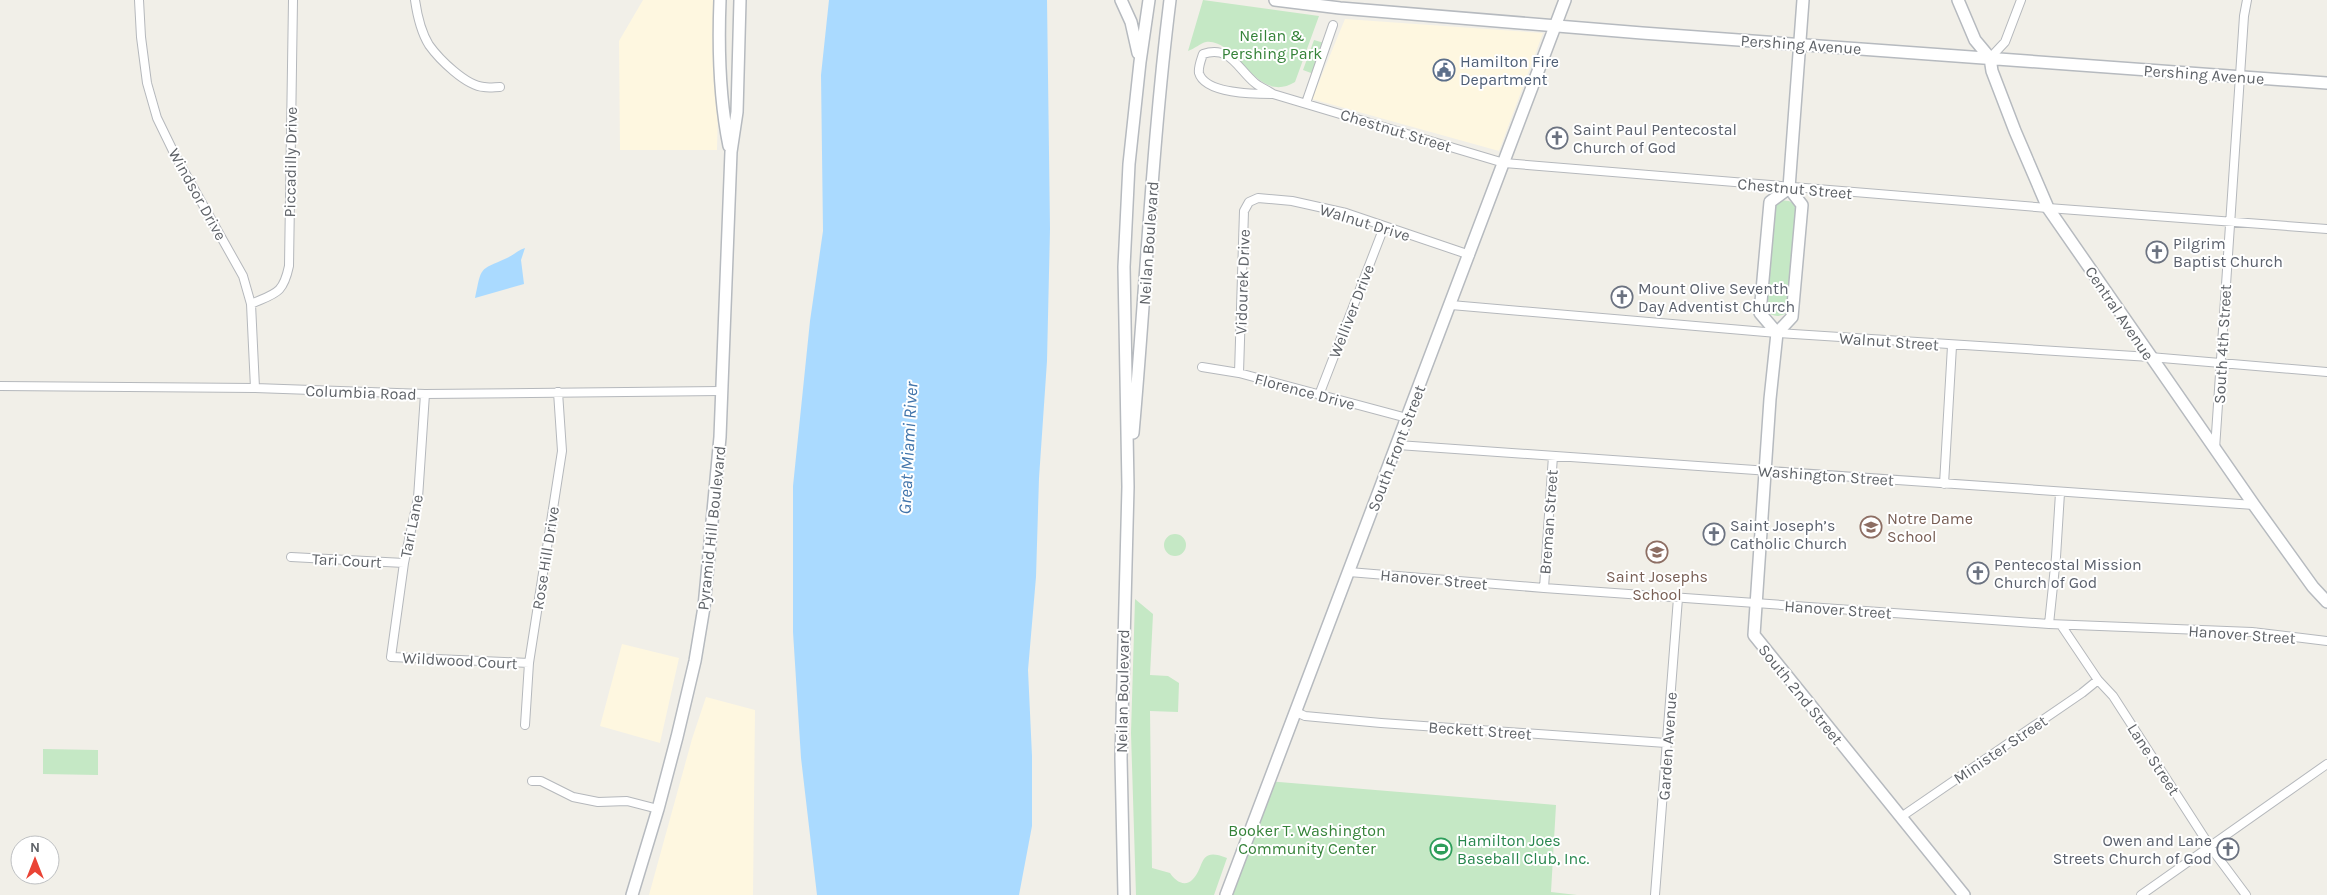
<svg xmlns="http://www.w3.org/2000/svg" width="2327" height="895" viewBox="0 0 2327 895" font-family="Karla,sans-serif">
  <rect width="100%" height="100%" fill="#f1efe8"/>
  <path fill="#fef7e0" d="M643,0h78l-4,150h-97l-1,-109z
    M1345,19l198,14 -44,118 -187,-52z
    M622,644l57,14 -19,85 -60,-17z
    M706,697l49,13 -2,185h-104l43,-156z"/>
  <path fill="#c5e8c5" d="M1203,0l116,16 -24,66c-39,24 -58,-44 -89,-40 -5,1 -12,7 -18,9z
    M1314,40l17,5 -12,31 -16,-6z
    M1780,200l9,1 7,4 -8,107c-8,6 -16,5 -23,-2l8,-106z
    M1164 545a11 11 0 1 1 22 0a11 11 0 1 1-22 0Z
    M1135,599l18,15 -3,61 18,1 11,7 -1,29 -28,-1 2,157 18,5c5,8 15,15 23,6 12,-12 5,-33 34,-21l-13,37h-78l-5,-162z
    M43,749l55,1v25l-55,-1z
    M1268,781l288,24 -5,87 26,3h-351z"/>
  <path fill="#aadaff" d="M829,0h218l3,229 -3,132 -8,117 -3,99 -8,93 4,86v70l-13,69h-202l-16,-137 -8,-126v-146l17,-165 13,-90 -2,-156z
    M525,248l-4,12 3,24 -49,14c7,-32 3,-27 32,-40 7,-3 11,-8 18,-10z"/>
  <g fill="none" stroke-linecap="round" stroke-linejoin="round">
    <g stroke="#b5b8bc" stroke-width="10">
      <path id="street" d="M139,0l2,37 6,46 10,35 18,37 68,121 8,28 4,84
        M415,0c2,14 6,32 14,45 10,14 37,41 55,42 5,1 11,0 16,0
        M1990,58l15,-16 16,-42
        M1273,94c-18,0 -68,0 -74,-21 -1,-6 2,-13 4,-19 27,-9 34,14 52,29 5,4 12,7 18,11l231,69 544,45 279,21
        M1306,103l27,-78
        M251,304c25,-11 32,-10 38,-38l4,-266
        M1451,305l326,28 373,24 177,15
        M1202,367l37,6 168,45
        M1239,373l5,-162 5,-9 9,-4 34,3 54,12 124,42
        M0,386l255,2 170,6 296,-3
        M425,394l-7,104 -14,65 -13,94 138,6
        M1319,395l65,-168
        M1398,445l856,60
        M2215,449l29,-433 3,-16
        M1944,484l8,-138
        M291,557l113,6
        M1349,572l195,16 505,36 203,8 75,9
        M1544,588l9,-132
        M2049,624l7,-67 4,-64
        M2061,625l37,55 15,16 98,152 35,47
        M1296,712l9,4 76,7 285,20
        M525,725l4,-62 33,-212 -4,-59
        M532,781h9l32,16 25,5 29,-1 31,8
        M1901,817l181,-124 16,-13
        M1655,895l23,-297
        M2141,895l186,-131"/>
    </g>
    <g stroke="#b6babf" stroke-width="14">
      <path id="secondary" d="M720,0c-2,50 -1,97 9,146
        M1121,0l10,22 7,31
        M1275,0l65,8 302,25 685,50
        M1803,0l-14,188 13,17 -10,112 -15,16 -7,66 -16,236 210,260
        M1958,0l17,40 15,18 2,13 23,60 33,77 206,297 59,82 14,15
        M1777,333l-17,-20 10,-111 19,-14
        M1133,433c13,-145 19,-289 37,-433
        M632,895l26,-86 19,-72 18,-76 9,-54 16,-170 11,-285 6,-40 3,-112
        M1124,895l-3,-137 7,-271 -4,-220 5,-103 11,-102 9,-62
        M1226,895l339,-895"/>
    </g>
    <use href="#street" stroke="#fff" stroke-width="8"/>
    <use href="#secondary" stroke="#fff" stroke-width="11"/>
  </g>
  <defs>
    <g id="civic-ring" transform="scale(1.125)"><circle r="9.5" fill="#fff" stroke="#5c6f8a" stroke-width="1.5"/><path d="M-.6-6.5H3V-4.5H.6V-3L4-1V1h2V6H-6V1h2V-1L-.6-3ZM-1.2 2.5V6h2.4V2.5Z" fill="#5c6f8a"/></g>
    <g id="church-ring" transform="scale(1.125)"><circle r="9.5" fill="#fff" stroke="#6b7280" stroke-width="1.5"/><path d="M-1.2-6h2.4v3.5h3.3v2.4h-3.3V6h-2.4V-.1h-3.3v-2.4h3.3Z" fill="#6b7280"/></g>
    <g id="school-ring" transform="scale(1.125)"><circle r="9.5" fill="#fff" stroke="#8d6e63" stroke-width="1.5"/><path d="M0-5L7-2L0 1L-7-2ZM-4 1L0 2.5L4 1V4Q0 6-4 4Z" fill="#8d6e63"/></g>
    <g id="stadium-ring" transform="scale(1.125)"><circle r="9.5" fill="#fff" stroke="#2e9e5b" stroke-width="1.5"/><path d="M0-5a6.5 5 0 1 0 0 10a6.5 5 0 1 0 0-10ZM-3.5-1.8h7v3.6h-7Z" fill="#2e9e5b"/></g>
  </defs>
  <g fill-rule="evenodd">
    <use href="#civic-ring" x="1444" y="70"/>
    <use href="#church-ring" x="1557" y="138"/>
    <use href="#church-ring" x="2157" y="252"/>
    <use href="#church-ring" x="1622" y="297"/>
    <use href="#school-ring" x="1871" y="527"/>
    <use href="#church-ring" x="1714" y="534"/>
    <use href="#school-ring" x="1657" y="552"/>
    <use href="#church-ring" x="1978" y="573"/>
    <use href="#stadium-ring" x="1441" y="849"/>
    <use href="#church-ring" x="2228" y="849"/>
  </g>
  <g text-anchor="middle" stroke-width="4" stroke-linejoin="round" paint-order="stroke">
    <g font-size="16" fill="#348238" stroke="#fff">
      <text x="1272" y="41">Neilan &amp;<tspan x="1272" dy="18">Pershing Park</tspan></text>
      <text x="1307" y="836">Booker T. Washington<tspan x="1307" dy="18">Community Center</tspan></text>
    </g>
    <g font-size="16" fill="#5f6368" stroke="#fff">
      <text transform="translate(1801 44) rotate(4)" y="6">Pershing Avenue</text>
      <text transform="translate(2204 74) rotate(4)" y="6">Pershing Avenue</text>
      <text transform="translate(1396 130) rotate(17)" y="6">Chestnut Street</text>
      <text transform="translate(290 162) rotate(-89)" y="6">Piccadilly Drive</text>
      <text transform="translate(1795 188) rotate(5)" y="6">Chestnut Street</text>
      <text transform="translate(198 194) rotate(61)" y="6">Windsor Drive</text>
      <text transform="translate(1365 222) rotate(17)" y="6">Walnut Drive</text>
      <text transform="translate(1148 243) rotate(-86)" y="6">Neilan Boulevard</text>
      <text transform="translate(1242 282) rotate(-88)" y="6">Vidourek Drive</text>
      <text transform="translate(1351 311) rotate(-69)" y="6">Welliver Drive</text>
      <text transform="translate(2120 313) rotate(56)" y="6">Central Avenue</text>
      <text transform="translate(1889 341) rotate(4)" y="6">Walnut Street</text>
      <text transform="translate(2222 344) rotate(-87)" y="6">South 4th Street</text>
      <text transform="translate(1305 391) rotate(15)" y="6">Florence Drive</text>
      <text transform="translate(361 392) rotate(2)" y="6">Columbia Road</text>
      <text transform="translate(1396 448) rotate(-69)" y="6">South Front Street</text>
      <text transform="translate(1826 475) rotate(4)" y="6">Washington Street</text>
      <text transform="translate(1548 522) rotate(-86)" y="6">Breman Street</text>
      <text transform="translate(411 526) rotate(-79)" y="6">Tari Lane</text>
      <text transform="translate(711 528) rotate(-84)" y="6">Pyramid Hill Boulevard</text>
      <text transform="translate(545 558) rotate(-81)" y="6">Rose Hill Drive</text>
      <text transform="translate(347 560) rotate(3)" y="6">Tari Court</text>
      <text transform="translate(1434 579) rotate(5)" y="6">Hanover Street</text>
      <text transform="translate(1838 609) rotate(4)" y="6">Hanover Street</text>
      <text transform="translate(2242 634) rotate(4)" y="6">Hanover Street</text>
      <text transform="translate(460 660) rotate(3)" y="6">Wildwood Court</text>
      <text transform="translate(1122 691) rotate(-89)" y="6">Neilan Boulevard</text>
      <text transform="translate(1801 694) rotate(51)" y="6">South 2nd Street</text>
      <text transform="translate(1480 730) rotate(4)" y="6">Beckett Street</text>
      <text transform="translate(1667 746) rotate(-86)" y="6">Garden Avenue</text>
      <text transform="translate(2000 749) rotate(-34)" y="6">Minister Street</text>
      <text transform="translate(2154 759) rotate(57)" y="6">Lane Street</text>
    </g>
    <g font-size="16" fill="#4e5e75" stroke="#fff" text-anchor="start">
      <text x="1460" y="67">Hamilton Fire<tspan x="1460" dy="18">Department</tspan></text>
    </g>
    <g font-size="16" fill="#5b616d" stroke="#fff" text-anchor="start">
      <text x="1573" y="135">Saint Paul Pentecostal<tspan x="1573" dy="18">Church of God</tspan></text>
      <text x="2173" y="249">Pilgrim<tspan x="2173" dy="18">Baptist Church</tspan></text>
      <text x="1638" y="294">Mount Olive Seventh<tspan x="1638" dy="18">Day Adventist Church</tspan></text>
      <text x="1730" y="531">Saint Joseph’s<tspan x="1730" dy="18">Catholic Church</tspan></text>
      <text x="1994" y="570">Pentecostal Mission<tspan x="1994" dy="18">Church of God</tspan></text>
      <text x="2212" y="846" text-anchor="end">Owen and Lane<tspan x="2212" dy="18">Streets Church of God</tspan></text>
    </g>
    <g font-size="16" fill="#785e54" stroke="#fff" text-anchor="start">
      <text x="1887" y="524">Notre Dame<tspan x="1887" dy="18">School</tspan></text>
      <text x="1657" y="582" text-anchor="middle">Saint Josephs<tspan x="1657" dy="18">School</tspan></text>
    </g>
    <g font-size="16" fill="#27864d" stroke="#fff" text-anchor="start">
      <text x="1457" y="846">Hamilton Joes<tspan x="1457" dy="18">Baseball Club, Inc.</tspan></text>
    </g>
    <g font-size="18" font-style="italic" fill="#4174aa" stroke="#fff">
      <text transform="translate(908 448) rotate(-87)" y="6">Great Miami River</text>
    </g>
  </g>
  <g transform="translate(35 860)"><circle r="24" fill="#ffffff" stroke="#bfc1c3"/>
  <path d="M0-4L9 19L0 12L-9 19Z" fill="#ea4335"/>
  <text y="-8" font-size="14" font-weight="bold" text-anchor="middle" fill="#5f6368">N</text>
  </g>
</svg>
